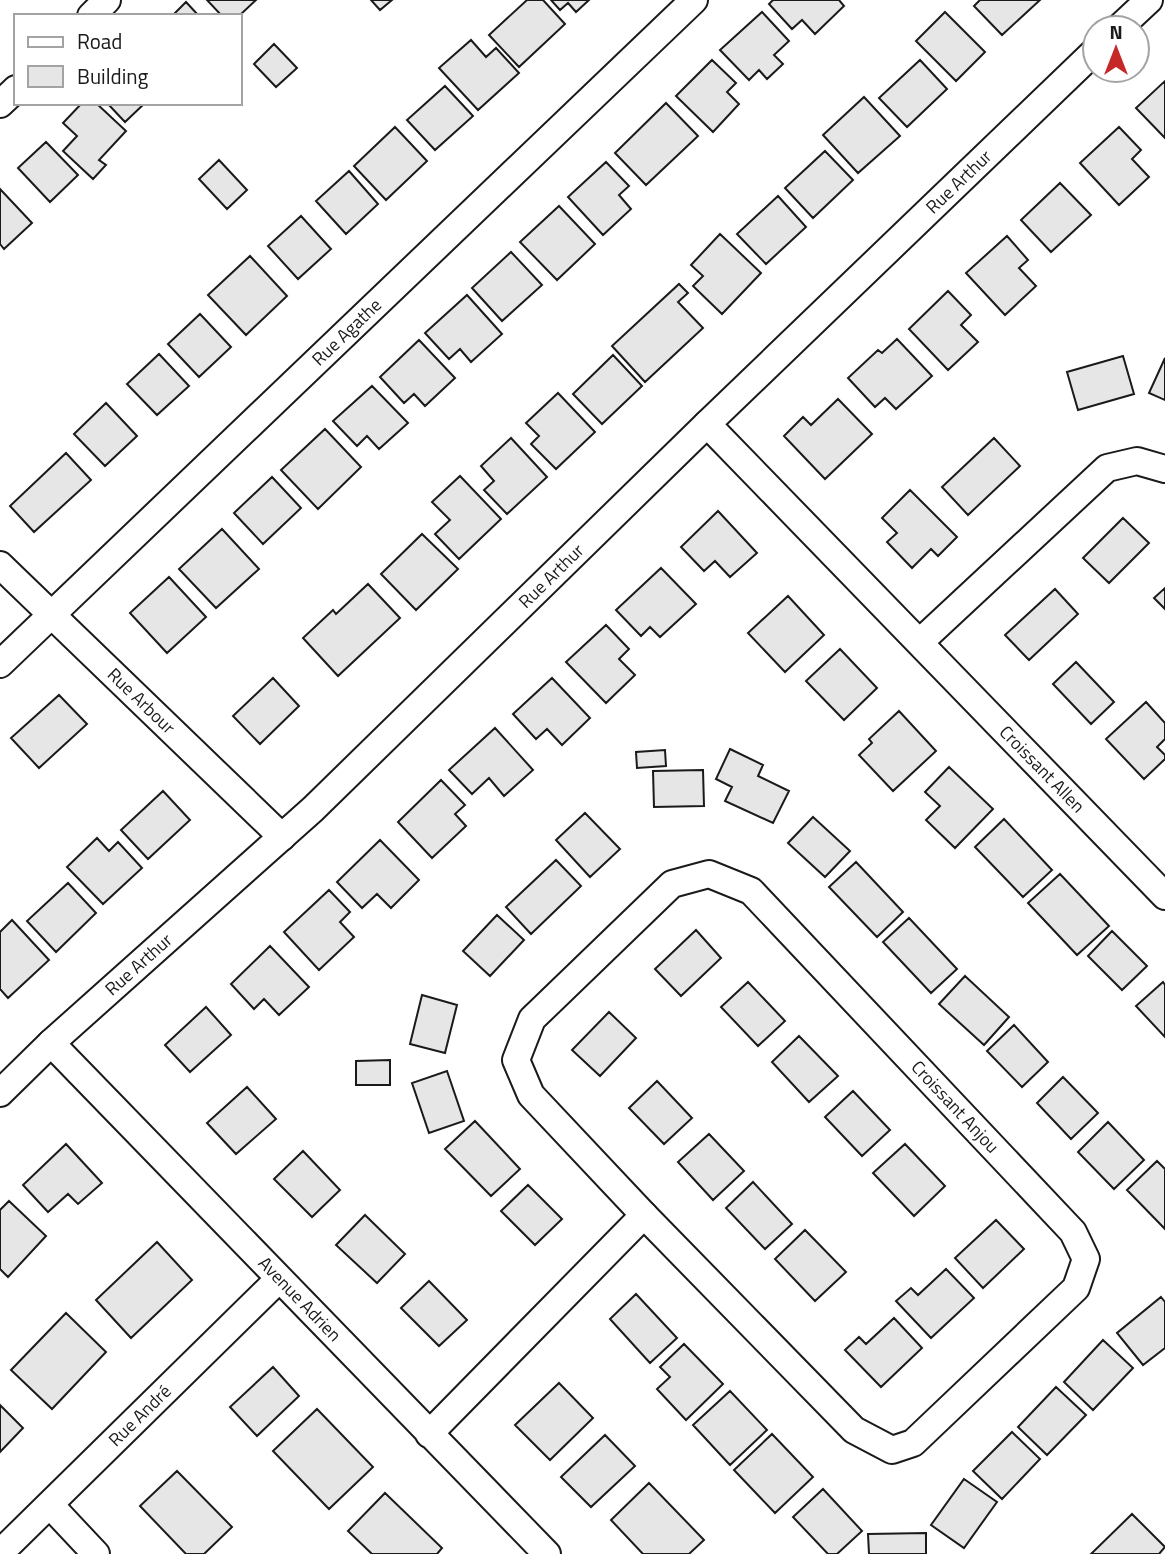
<svg xmlns="http://www.w3.org/2000/svg" width="1165" height="1554" viewBox="0 0 1165 1554" font-family="'Titillium Web',sans-serif">
  <rect width="100%" height="100%" fill="#fff"/>
  <path fill="#e6e6e6" stroke="#1a1a1a" stroke-width="2" d="M207,0h49l-17,16h-17z
    M371,0h21l-12,10z
    M527,0h16l22,24 -46,43 -30,-32z
    M551,0h38l-13,12 -8,-9 -8,7z
    M773,0h66l5,6 -29,28 -13,-14 -10,9 -23,-25z
    M980,0h60l-38,35 -28,-29z
    M186,2l13,14h-27z
    M762,12l27,29 -15,14 9,9 -16,15 -8,-9 -10,10 -29,-30z
    M945,12l40,40 -29,29 -40,-40z
    M471,40l15,17 10,-9 23,25 -41,37 -39,-42z
    M274,44l23,24 -21,19 -22,-23z
    M712,60l24,23 -9,9 12,12 -26,28 -37,-36z
    M920,60l27,29 -40,38 -28,-29z
    M1165,81v57l-29,-30z
    M445,86l28,30 -38,34 -28,-30z
    M864,97l36,39 -42,37 -35,-38z
    M82,103h14l30,28 -27,29 7,5 -13,14 -30,-28 14,-15 -14,-13z
    M107,103h38l-20,19z
    M666,103l32,33 -52,49 -31,-32z
    M395,127l32,34 -41,39 -32,-34z
    M1119,127l22,23 -9,9 17,18 -30,28 -39,-42z
    M46,142l32,33 -28,27 -32,-34z
    M825,151l28,29 -40,38 -28,-30z
    M219,160l28,30 -20,19 -28,-30z
    M606,162l23,24 -10,9 12,14 -28,26 -35,-38z
    M349,171l29,33 -32,30 -30,-33z
    M1060,183l31,32 -40,37 -30,-32z
    M0,189l32,34 -28,26 -4,-5z
    M778,196l28,31 -40,37 -29,-30z
    M559,206l36,38 -38,36 -37,-38z
    M301,216l30,33 -33,30 -30,-33z
    M720,234l41,39 -39,41 -29,-28 10,-10 -12,-11z
    M1007,236l21,24 -9,8 17,18 -31,29 -39,-42z
    M511,252l31,33 -40,36 -30,-33z
    M250,256l37,40 -41,39 -38,-40z
    M679,284l9,9 -10,9 25,26 -58,54 -33,-36z
    M948,291l23,24 -10,10 17,17 -30,28 -39,-41z
    M467,295l35,39 -31,28 -11,-13 -11,10 -24,-26z
    M200,314l31,33 -32,30 -31,-33z
    M897,339l35,37 -36,33 -11,-11 -10,9 -27,-29 30,-28 4,3z
    M419,340l36,38 -30,28 -11,-12 -10,9 -24,-26z
    M159,354l30,32 -32,29 -30,-31z
    M613,355l29,31 -40,38 -29,-30z
    M1123,356l11,38 -56,16 -11,-38z
    M1165,358v42l-16,-7z
    M372,386l36,37 -29,26 -12,-13 -10,10 -24,-25z
    M558,393l37,39 -39,37 -25,-25 8,-8 -13,-13z
    M838,399l34,35 -47,45 -41,-43 19,-19 8,8z
    M106,403l31,33 -32,30 -31,-32z
    M325,429l36,38 -43,42 -37,-39z
    M511,438l36,39 -40,37 -23,-24 10,-9 -13,-15z
    M994,438l26,28 -52,49 -26,-28z
    M66,453l25,27 -57,52 -24,-26z
    M460,476l41,43 -42,40 -24,-25 15,-14 -18,-18z
    M272,477l29,31 -38,36 -29,-31z
    M910,490l47,47 -19,19 -7,-7 -19,19 -25,-26 10,-9 -15,-15z
    M718,511l39,42 -27,24 -15,-16 -11,10 -23,-24z
    M1123,518l26,25 -40,40 -26,-25z
    M222,529l37,40 -43,39 -37,-39z
    M422,534l36,35 -42,41 -35,-36z
    M661,568l35,36 -36,33 -10,-10 -9,9 -25,-26z
    M169,577l37,40 -39,36 -37,-40z
    M368,584l32,34 -62,58 -35,-38 30,-28 3,4z
    M1165,588v21l-11,-11z
    M1055,589l23,25 -49,46 -24,-25z
    M788,596l36,39 -39,37 -37,-39z
    M606,625l23,24 -10,10 16,16 -29,28 -40,-41z
    M840,649l37,39 -33,32 -38,-39z
    M1076,662l38,40 -23,22 -38,-40z
    M273,678l26,28 -39,38 -27,-28z
    M552,678l38,40 -28,27 -15,-16 -11,10 -23,-25z
    M59,695l28,29 -48,44 -28,-30z
    M1146,702l19,21v16l-8,8 8,8v4l-21,20 -38,-40z
    M899,711l37,40 -43,40 -34,-36 13,-12 -3,-4z
    M495,728l38,42 -29,26 -15,-18 -17,16 -23,-24z
    M730,749l33,16 -5,11 31,15 -16,32 -48,-22 7,-14 -16,-8z
    M665,750l1,16 -29,2 -1,-16z
    M949,767l44,42 -38,39 -29,-28 14,-14 -15,-14z
    M703,770l1,36 -50,1 -1,-36z
    M441,780l24,25 -10,9 11,12 -34,32 -34,-36z
    M163,791l27,29 -42,39 -27,-29z
    M585,813l35,36 -30,28 -34,-37z
    M813,817l37,34 -25,26 -37,-34z
    M1004,819l48,51 -29,27 -48,-50z
    M97,838l12,13 9,-9 24,26 -39,36 -36,-37z
    M380,840l39,40 -28,28 -14,-14 -15,14 -25,-26z
    M556,860l25,26 -50,48 -25,-27z
    M856,862l47,50 -26,25 -48,-50z
    M1060,874l49,52 -32,29 -49,-52z
    M68,883l28,30 -40,39 -29,-31z
    M329,890l21,22 -10,10 14,15 -35,33 -35,-38z
    M497,915l27,25 -34,36 -27,-25z
    M909,918l48,51 -26,24 -48,-51z
    M12,920l37,40 -41,38 -8,-9v-57z
    M696,930l25,28 -40,38 -26,-27z
    M1112,931l35,35 -25,24 -34,-34z
    M270,946l39,41 -30,28 -15,-16 -10,10 -23,-25z
    M965,976l44,41 -25,28 -45,-41z
    M748,982l37,39 -27,25 -37,-39z
    M1163,982l2,3v52l-29,-31z
    M422,995l35,10 -12,48 -35,-9z
    M206,1007l25,28 -41,37 -25,-27z
    M609,1012l27,26 -36,38 -28,-26z
    M1014,1025l34,37 -26,25 -35,-36z
    M799,1036l39,40 -29,26 -37,-40z
    M390,1060v25h-34v-24z
    M447,1071l17,50 -35,12 -17,-50z
    M1063,1077l35,36 -27,26 -34,-36z
    M657,1081l35,37 -28,26 -35,-36z
    M247,1087l29,32 -40,35 -29,-31z
    M853,1091l37,39 -28,26 -37,-39z
    M475,1121l45,48 -29,27 -46,-47z
    M1108,1122l36,38 -30,29 -36,-37z
    M709,1134l35,37 -31,29 -35,-38z
    M66,1144l36,39 -24,21 -10,-10 -20,18 -25,-27z
    M905,1144l40,42 -31,30 -41,-43z
    M303,1151l37,39 -28,27 -38,-38z
    M1157,1161l8,8v60l-38,-39z
    M753,1182l39,42 -27,25 -39,-41z
    M528,1185l34,34 -27,26 -34,-34z
    M9,1201l37,35 -38,41 -8,-8v-59z
    M365,1215l40,39 -28,29 -41,-38z
    M996,1220l28,29 -41,39 -28,-30z
    M805,1230l41,42 -31,29 -40,-42z
    M157,1242l35,38 -61,58 -35,-38z
    M946,1269l28,29 -43,40 -35,-37 15,-13 7,7z
    M429,1281l38,39 -28,26 -38,-38z
    M636,1294l41,44 -27,25 -40,-44z
    M1161,1297l4,5v46l-22,17 -26,-32z
    M66,1313l40,39 -54,57 -41,-39z
    M894,1318l28,30 -41,39 -36,-37 14,-13 7,7z
    M1103,1340l30,28 -40,42 -29,-28z
    M684,1344l39,40 -37,36 -29,-31 13,-12 -10,-10z
    M273,1367l26,29 -42,40 -27,-29z
    M559,1383l34,35 -43,42 -35,-35z
    M1056,1387l30,28 -39,40 -29,-28z
    M730,1391l37,39 -37,35 -37,-40z
    M0,1405l23,23 -23,24z
    M317,1409l56,58 -44,42 -56,-58z
    M1012,1432l28,27 -38,40 -29,-28z
    M772,1434l41,43 -38,36 -41,-43z
    M605,1435l30,31 -44,41 -30,-30z
    M177,1471l55,56 -28,27h-18l-46,-48z
    M964,1479l33,23 -33,46 -33,-23z
    M649,1483l55,57 -15,14h-46l-32,-34z
    M823,1489l39,42 -25,23h-9l-35,-37z
    M385,1493l57,55 -5,6h-65l-24,-23z
    M1132,1514l33,33 -6,7h-68z
    M926,1533v21h-57l-1,-20z"/>
  <g fill="none" stroke-linecap="round" stroke-linejoin="round">
    <g stroke="#1a1a1a" stroke-width="30">
      <g id="minor">
        <path d="M91,16l16,-16"/>
        <path d="M1119,28l30,-28"/>
        <path d="M0,104l16,-15"/>
        <path id="s1" d="M707,424l458,472"/>
        <path id="s2" d="M0,565l282,272"/>
        <path d="M920,642l187,-174 30,-7 28,8"/>
        <path id="s3" d="M0,664l694,-664"/>
        <path d="M709,874l42,17 322,341 13,27 -10,29 -163,155 -21,7 -38,-20 -210,-215 -113,-120 -15,-35 16,-41 140,-135z"/>
        <path id="s4" d="M51,1043l496,511"/>
        <path id="s5" d="M0,1093l51,-50 262,-234 394,-385 388,-373"/>
        <path d="M429,1434l215,-219"/>
        <path d="M50,1505l46,49"/>
        <path id="s6" d="M0,1553l279,-274"/>
      </g>
    </g>
    <use href="#minor" stroke="#fff" stroke-width="26"/>
  </g>
  <g text-anchor="middle" stroke-width="5" stroke-linejoin="round" paint-order="stroke">
    <g font-size="18" fill="#1a1a1a" stroke="#fff">
      <text dy="6" stroke="none"><textPath href="#s5" startOffset="1323">Rue Arthur</textPath></text>
      <text dy="6" stroke="none"><textPath href="#s3" startOffset="480">Rue Agathe</textPath></text>
      <text dy="6" stroke="none"><textPath href="#s5" startOffset="756">Rue Arthur</textPath></text>
      <text dy="6" stroke="none"><textPath href="#s2" startOffset="196">Rue Arbour</textPath></text>
      <text dy="6" stroke="none"><textPath href="#s1" startOffset="481">Croissant Allen</textPath></text>
      <text dy="6" stroke="none"><textPath href="#s5" startOffset="189">Rue Arthur</textPath></text>
      <text transform="translate(955 1107) rotate(47)" y="6">Croissant Anjou</text>
      <text dy="6" stroke="none"><textPath href="#s4" startOffset="357">Avenue Adrien</textPath></text>
      <text dy="6" stroke="none"><textPath href="#s6" startOffset="196">Rue André</textPath></text>
    </g>
  </g>
  <rect x="14" y="14" width="228" height="91" fill="#ffffff" stroke="#a3a3a3" stroke-width="2"/>
  <rect x="28" y="37" width="35" height="10" fill="#ffffff" stroke="#a3a3a3" stroke-width="2"/>
  <text x="77" y="49" font-size="21" fill="#1a1a1a">Road</text>
  <rect x="28" y="66" width="35" height="21" fill="#e6e6e6" stroke="#a3a3a3" stroke-width="2"/>
  <text x="77" y="84" font-size="21" fill="#1a1a1a">Building</text>
  <g transform="translate(1116 49)"><circle r="33" fill="#ffffff" stroke="#a3a3a3" stroke-width="2"/>
  <path d="M0-5L12 26L0 18L-12 26Z" fill="#c62828"/>
  <text y="-10" font-size="19" font-weight="bold" text-anchor="middle" fill="#1a1a1a">N</text>
  </g>
</svg>
